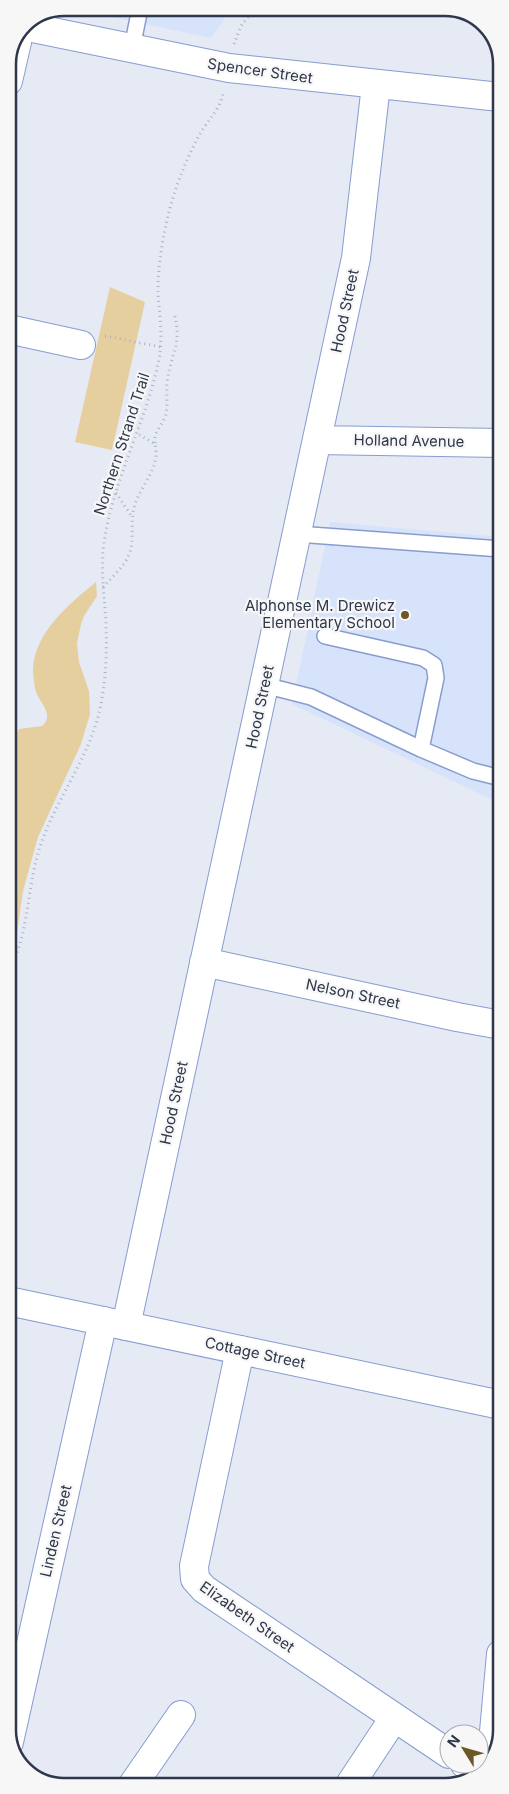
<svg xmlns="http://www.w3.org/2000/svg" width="509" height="1794" viewBox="0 0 509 1794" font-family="Inter,sans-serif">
  <rect width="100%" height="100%" fill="#e5eaf5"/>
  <path fill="#d7e3fa" d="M68,8h164l-21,30z
    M330,522l171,15v267l-209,-100z"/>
  <path fill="#e6cf9e" d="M110,287l35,15 -33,148 -37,-8z
    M96,582l1,14 -13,20 -3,8 -4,19 2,19 10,29 1,23 -9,30 -43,93 -15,54 -6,42 -9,26v-163l4,-54 7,-13 23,-3c13,-11 -2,-23 -6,-34 -2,-7 -3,-15 -3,-23 2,-37 36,-65 63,-87z"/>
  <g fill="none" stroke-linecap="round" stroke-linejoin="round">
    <g stroke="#879dcf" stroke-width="18">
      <path id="service" d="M132,48l8,-40
        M297,534l204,15
        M264,685l47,12 110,52 15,-71 -2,-13 -11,-7 -98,-22
        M421,749l52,22 28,7"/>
    </g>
    <g stroke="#879dcf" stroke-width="30">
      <path id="minor" d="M23,26l206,42 271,29
        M8,81l9,-39
        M8,329l73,16
        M317,440l184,3
        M204,962l253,55 44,8
        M126,1326l230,-1068 20,-173
        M240,1350l-46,216 1,13 9,10 245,165
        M9,1742l94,-421
        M492,1754l9,-100
        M465,1764l13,9
        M132,1786l49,-71
        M349,1786l45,-68"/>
    </g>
    <g stroke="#879dcf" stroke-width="30">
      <path id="tertiary" d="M8,1301l493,104"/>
    </g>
    <path stroke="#adb3c1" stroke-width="3" stroke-dasharray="1 4" stroke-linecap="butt" d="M234,44l7,-18 14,-18
      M105,336l56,11
      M155,443c-2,-11 8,-18 11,-29 2,-10 0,-21 1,-31 3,-28 16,-39 7,-70
      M116,493l16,24
      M103,587c8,-9 19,-18 25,-30 8,-17 1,-35 7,-53 7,-20 26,-38 20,-60l-17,-10
      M8,981c6,-17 11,-33 15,-49 7,-32 8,-60 19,-91 17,-47 50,-88 59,-137 5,-26 6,-52 5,-79 -1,-25 -5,-49 -3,-74 7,-65 41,-123 55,-187 6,-25 1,-50 0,-74 0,-24 4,-47 9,-70 7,-30 18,-59 33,-86 8,-14 20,-25 23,-40"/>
    <use href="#service" stroke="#fff" stroke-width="15"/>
    <use href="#minor" stroke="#fff" stroke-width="28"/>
    <use href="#tertiary" stroke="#fff" stroke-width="28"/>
  </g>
  <circle fill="#6c5726" stroke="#f7f7f7" stroke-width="2" cx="405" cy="615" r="5"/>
  <g text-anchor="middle" stroke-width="4.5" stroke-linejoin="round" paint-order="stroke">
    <g font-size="15" fill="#2e374b" stroke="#f7f7f7">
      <text transform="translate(260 71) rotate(8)" y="5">Spencer Street</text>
      <text transform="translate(345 311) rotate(-78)" y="5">Hood Street</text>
      <text transform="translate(409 441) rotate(1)" y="5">Holland Avenue</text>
      <text transform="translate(122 444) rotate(-72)" y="5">Northern Strand Trail</text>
      <text transform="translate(260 707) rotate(-78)" y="5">Hood Street</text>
      <text transform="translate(353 994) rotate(12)" y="5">Nelson Street</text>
      <text transform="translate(174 1103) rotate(-78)" y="5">Hood Street</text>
      <text transform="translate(255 1353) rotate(12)" y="5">Cottage Street</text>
      <text transform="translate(56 1531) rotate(-77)" y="5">Linden Street</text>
      <text transform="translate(247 1617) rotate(35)" y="5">Elizabeth Street</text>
    </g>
    <g font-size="15" fill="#2e374b" stroke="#f7f7f7" text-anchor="end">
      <text x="395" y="611">Alphonse M. Drewicz<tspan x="395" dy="17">Elementary School</tspan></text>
    </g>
  </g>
  <path d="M0 0H509V1794H0ZM64 16H445A48 48 0 0 1 493 64V1730A48 48 0 0 1 445 1778H64A48 48 0 0 1 16 1730V64A48 48 0 0 1 64 16Z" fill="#f7f7f7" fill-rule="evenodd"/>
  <path fill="none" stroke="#2e374b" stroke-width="2.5" d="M64 16H445A48 48 0 0 1 493 64V1730A48 48 0 0 1 445 1778H64A48 48 0 0 1 16 1730V64A48 48 0 0 1 64 16Z"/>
  <g transform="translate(464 1749) rotate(307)"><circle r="24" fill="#f7f7f7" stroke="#a7aab2"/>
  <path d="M0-4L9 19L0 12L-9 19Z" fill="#6c5726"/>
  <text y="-8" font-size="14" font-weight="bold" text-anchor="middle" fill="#2e374b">N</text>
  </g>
</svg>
